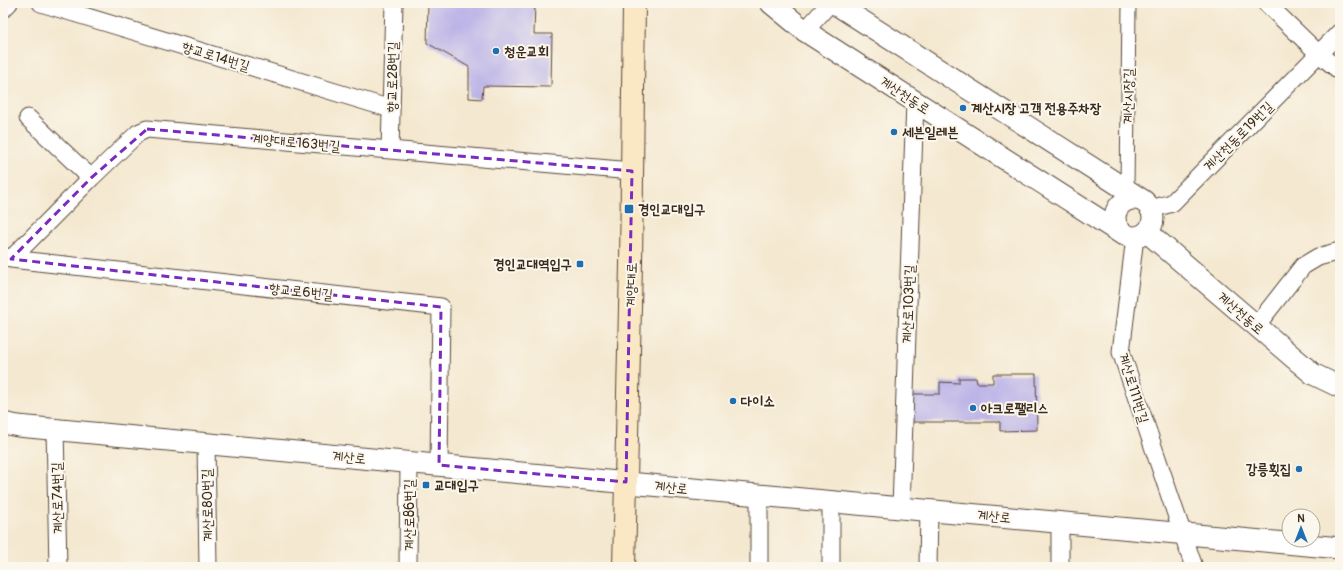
<svg xmlns="http://www.w3.org/2000/svg" width="1343" height="570" viewBox="0 0 1343 570" font-family="Pangolin,'Poor Story',sans-serif">
  <rect width="100%" height="100%" fill="#fbf7ec"/>
  <filter id="ink" filterUnits="userSpaceOnUse"><feTurbulence type="fractalNoise" baseFrequency=".025" numOctaves="2"/><feDisplacementMap in="SourceGraphic" scale="8" xChannelSelector="R" yChannelSelector="G"/><feConvolveMatrix kernelMatrix="1 2 1 2 8 2 1 2 1" color-interpolation-filters="sRGB"/></filter>
  <filter id="wash" filterUnits="userSpaceOnUse"><feTurbulence type="fractalNoise" baseFrequency=".012" numOctaves="4" result="noise"/><feDisplacementMap in="SourceGraphic" scale="16" xChannelSelector="R" yChannelSelector="G"/><feGaussianBlur stdDeviation="0.9" result="paint"/><feColorMatrix in="noise" values="0 0 0 0 0 0 0 0 0 0 0 0 0 0 0 0 0 1.4 0 .05"/><feComposite in="paint" operator="in"/></filter>
  <g filter="url(#wash)">
    <rect width="100%" height="100%" fill="#f4e8d0"/>
    <g id="blocks">
      <path fill="#bcb4e7" d="M428,3h107l-1,31h18l-1,53 -68,-1 -1,13 -13,-1v-31l-42,-24z
        M993,374h43l1,56 -37,1v-9h-92l1,-28h31v-12l19,1v-5h17l1,5h16z"/>
    </g>
  </g>
  <g filter="url(#ink)">
    <use href="#blocks" fill-opacity="0" stroke="#574639" stroke-width="1"/>
    <g fill="none" stroke-linecap="round" stroke-linejoin="round">
      <g stroke="#574639" stroke-width="15">
        <path id="pedestrian" d="M1127,190l2,-187"/>
      </g>
      <g stroke="#574639" stroke-width="19">
        <path id="minor" d="M41,3l350,106
          M1266,3l53,51 21,17
          M3,9l6,-6
          M805,31l25,-28
          M28,118l63,60
          M390,150l4,-147
          M1151,209l21,-6 168,-171
          M1135,237l-14,115 73,215
          M3,256l8,3 430,48 -2,158
          M11,259l80,-81 47,-45 9,-4 485,42
          M1256,326l47,-60 15,-9 22,-6
          M55,429l3,138
          M206,443l2,124
          M759,495v72
          M901,508l14,-407
          M408,567l1,-104
          M831,567v-65
          M928,567l1,-57
          M1060,567v-45"/>
      </g>
      <g stroke="#574639" stroke-width="23">
        <path id="tertiary" d="M771,3l34,28 317,203
          M834,3l310,198
          M1115 218a19 19 0 1 1 38 0a19 19 0 1 1-38 0Z
          M1147,232l147,126 19,16 27,13
          M3,423l15,3 675,63 647,59"/>
      </g>
      <g stroke="#574639" stroke-width="24">
        <path id="secondary" d="M624,567l7,-303 3,-261"/>
      </g>
      <use href="#pedestrian" stroke="#fff" stroke-width="13"/>
      <use href="#minor" stroke="#fff" stroke-width="17"/>
      <use href="#tertiary" stroke="#fff" stroke-width="21"/>
      <use href="#secondary" stroke="#fae7c3" stroke-width="22"/>
    </g>
  </g>
  <path fill="none" stroke="#7b2cbf" stroke-width="3" stroke-dasharray="8 5" stroke-linejoin="round" d="M147,129l485,42 -6,311 -187,-17 2,-158 -430,-48 80,-81z"/>
  <g fill="#1f6fb2" stroke="#fbf7ec" stroke-width="1.5">
    <circle cx="496" cy="51" r="4"/>
    <circle cx="963" cy="108" r="4"/>
    <circle cx="894" cy="132" r="4"/>
    <rect x="624" y="204" width="10" height="10" rx="2"/>
    <rect x="576" y="260" width="8" height="8" rx="2"/>
    <circle cx="733" cy="401" r="4"/>
    <circle cx="973" cy="408" r="4"/>
    <circle cx="1299" cy="469" r="4"/>
    <rect x="422" y="481" width="8" height="8" rx="2"/>
  </g>
  <g text-anchor="middle" stroke-width="4" stroke-linejoin="round" paint-order="stroke">
    <g font-size="14" font-weight="bold" fill="#3b2a1e" stroke="#fbf7ec" text-anchor="start">
      <text x="504" y="56">청운교회</text>
      <text x="971" y="113">계산시장 고객 전용주차장</text>
      <text x="902" y="137">세븐일레븐</text>
      <text x="638" y="214">경인교대입구</text>
      <text x="572" y="269" text-anchor="end">경인교대역입구</text>
      <text x="741" y="406">다이소</text>
      <text x="981" y="413">아크로팰리스</text>
      <text x="1291" y="474" text-anchor="end">강릉횟집</text>
      <text x="434" y="490">교대입구</text>
    </g>
    <g font-size="14" fill="#3b2a1e" stroke="#fbf7ec">
      <text transform="translate(216 56) rotate(17)" y="5">향교로14번길</text>
      <text transform="translate(392 77) rotate(-89)" y="5">향교로28번길</text>
      <text transform="translate(905 95) rotate(33)" y="5">계산천동로</text>
      <text transform="translate(1128 96) rotate(-89)" y="5">계산시장길</text>
      <text transform="translate(1238 136) rotate(-45)" y="5">계산천동로19번길</text>
      <text transform="translate(296 142) rotate(5)" y="5">계양대로163번길</text>
      <text transform="translate(631 285) rotate(-89)" y="5">계양대로</text>
      <text transform="translate(301 291) rotate(6)" y="5">향교로6번길</text>
      <text transform="translate(908 304) rotate(-88)" y="5">계산로103번길</text>
      <text transform="translate(1241 313) rotate(41)" y="5">계산천동로</text>
      <text transform="translate(1134 388) rotate(73)" y="5">계산로111번길</text>
      <text transform="translate(349 457) rotate(5)" y="5">계산로</text>
      <text transform="translate(671 487) rotate(6)" y="5">계산로</text>
      <text transform="translate(57 498) rotate(-91)" y="5">계산로74번길</text>
      <text transform="translate(207 505) rotate(-91)" y="5">계산로80번길</text>
      <text transform="translate(409 515) rotate(-90)" y="5">계산로86번길</text>
      <text transform="translate(994 516) rotate(5)" y="5">계산로</text>
    </g>
  </g>
  <rect width="1343" height="570" fill="none" stroke="#fbf7ec" stroke-width="16"/>
  <g transform="translate(1301 528)"><circle r="19" fill="#fbf7ec" stroke="#aea59a"/>
  <path d="M0-3L7 15L0 10L-7 15Z" fill="#1f6fb2"/>
  <text y="-6" font-size="11" font-weight="bold" text-anchor="middle" fill="#3b2a1e">N</text>
  </g>
</svg>
